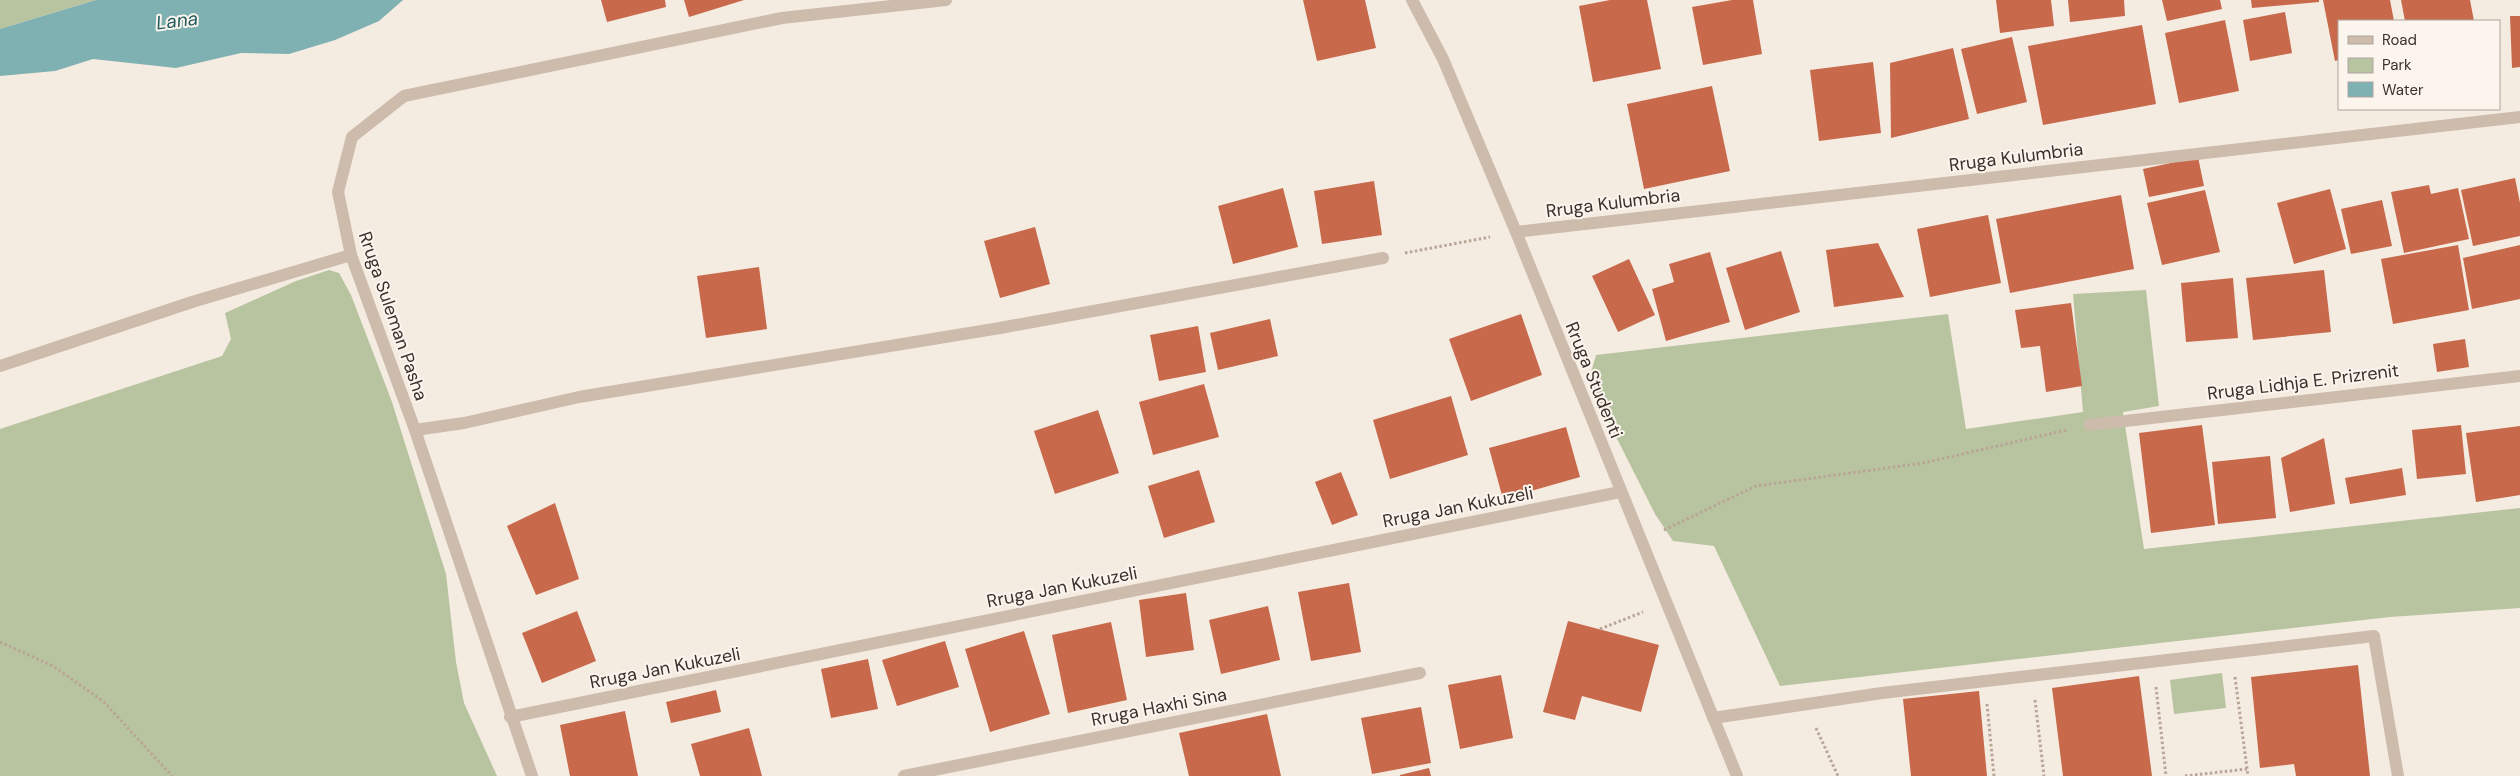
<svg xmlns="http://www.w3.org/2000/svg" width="2520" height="776" viewBox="0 0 2520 776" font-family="'DM Sans',sans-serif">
  <rect width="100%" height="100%" fill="#f4ebe1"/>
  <path fill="#b8c4a0" d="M0,0h96l-96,29z
    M329,270l10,3 12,22 41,107 54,172 10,88 8,41 33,73h-497v-347l222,-73 9,-17 -6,-26 71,-32z
    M2146,290l13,116 -36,6 21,137 376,-41v100l-130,9 -610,69 -66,-140 -41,-5 -18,-27 -57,-113 -8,-25 6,-21 352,-41 18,115 117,-17 -10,-118z
    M2222,673l4,35 -52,6 -4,-34z"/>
  <path fill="#7fb0b2" d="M96,0h307l-24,21 -44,19 -46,14 -48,-1 -65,15 -83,-9 -38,12 -55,5v-47z"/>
  <path fill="#c8694b" d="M601,0h64l1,7 -59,15z
    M684,0h60l-55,17z
    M1303,0h62l11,48 -59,13z
    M1610,0h37l14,69 -68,13 -14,-76z
    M1732,0h21l9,54 -59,11 -11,-58z
    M1996,0h55l3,26 -54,7z
    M2068,0h56l1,16 -55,6z
    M2162,0h58l2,9 -55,12z
    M2251,0h68v2l-67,6z
    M2323,0h67l4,21h-55v39l-4,1z
    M2401,0h69l4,21h-69z
    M2285,12l7,41 -42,8 -7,-41z
    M2510,16h10v51l-8,1z
    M2225,20l14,71 -60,12 -14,-70z
    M2142,25l14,79 -113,21 -15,-79z
    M2012,37l15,65 -50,12 -16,-65z
    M1953,48l16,71 -78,19 -1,-75z
    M1873,62l8,71 -62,8 -9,-71z
    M1712,86l18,85 -86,18 -17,-85z
    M2198,157l6,29 -55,11 -6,-28z
    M2515,178l5,25v33l-47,10 -12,-56z
    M1374,181l8,54 -60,9 -8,-53z
    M2429,185l2,9 27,-6 11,51 -65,14 -13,-61z
    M1283,188l15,59 -65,17 -15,-58z
    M2330,189l16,60 -52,15 -17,-61z
    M2205,190l15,62 -58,13 -15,-62z
    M2121,195l13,74 -124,24 -14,-74z
    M2382,200l10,46 -41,8 -10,-45z
    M1988,215l13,68 -71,14 -13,-68z
    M1035,227l15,57 -50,14 -16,-57z
    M1878,243l26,54 -70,10 -8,-57z
    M2458,245l11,65 -76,14 -12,-65z
    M2520,245v54l-48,10 -9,-51z
    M1781,251l19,61 -55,18 -19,-62z
    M1710,252l20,70 -64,19 -14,-52 22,-7 -5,-18z
    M1629,259l26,56 -37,17 -26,-56z
    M759,267l8,62 -61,9 -9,-62z
    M2324,270l7,62 -78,8 -7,-62z
    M2233,278l5,60 -52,4 -5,-59z
    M2071,303l11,83 -36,6 -6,-46 -19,2 -6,-38z
    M1521,314l21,61 -71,26 -22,-62z
    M1270,319l8,37 -60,14 -8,-37z
    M1198,326l8,46 -47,9 -9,-46z
    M2465,339l4,28 -32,5 -4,-28z
    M1204,384l15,53 -66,18 -14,-53z
    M1451,396l17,59 -78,24 -17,-59z
    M1098,410l21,63 -64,21 -21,-63z
    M2202,425l13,100 -64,8 -12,-100z
    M2461,425l5,49 -49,5 -5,-49z
    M2520,426v69l-44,7 -10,-69z
    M1566,427l14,50 -77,22 -14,-51z
    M2324,438l11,66 -45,8 -9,-54z
    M2270,456l6,62 -58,6 -6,-62z
    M2402,468l4,27 -56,9 -5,-26z
    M1199,470l16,52 -51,16 -16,-52z
    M1341,472l17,43 -26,10 -17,-43z
    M555,503l24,76 -43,16 -29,-69z
    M1349,583l12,69 -50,9 -13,-69z
    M1186,593l8,57 -48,7 -7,-57z
    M1268,606l12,54 -59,14 -12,-54z
    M577,611l19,50 -54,22 -20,-50z
    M1568,621l91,24 -18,67 -59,-16 -7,24 -32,-8z
    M1111,622l16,78 -59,13 -16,-78z
    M1024,631l26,83 -60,18 -25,-83z
    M945,641l14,46 -62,19 -15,-46z
    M868,659l10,50 -47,9 -10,-49z
    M2358,665l12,111h-74l-2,-12 -34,4 -9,-91z
    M1501,675l12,63 -53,11 -12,-64z
    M2139,676l13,100h-89l-11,-88z
    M716,690l5,22 -50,11 -5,-21z
    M1979,691l8,85h-76l-8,-77z
    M1421,707l10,56 -59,11 -11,-56z
    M625,711l13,65h-68l-10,-51z
    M1267,714l14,62h-92l-10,-43z
    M749,728l13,48h-62l-9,-32z
    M1429,768l2,8h-31v-1z"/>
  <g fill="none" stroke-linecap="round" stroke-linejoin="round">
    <path stroke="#b9a596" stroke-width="3" stroke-dasharray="2.5 2.5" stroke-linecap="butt" d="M1405,253l85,-16
      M1664,530l92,-44 167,-23 144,-33
      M1600,629l43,-17
      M0,642l53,24 50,35 69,75
      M2235,677l13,99
      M2156,687l10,89
      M2035,700l9,76
      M1987,704l7,72
      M1816,728l22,48
      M2185,776l62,-7"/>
    <path stroke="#cdbbac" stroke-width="12" d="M1412,0l31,59 73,173 221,544
      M1516,232l1004,-115
      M0,366l192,-64 159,-47
      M2090,425l430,-49
      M415,430l49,-7 115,-26 421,-69 383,-70
      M510,717l1110,-225
      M1713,718l169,-25 492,-57 24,140
      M532,776l-117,-346 -64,-175 -13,-63 14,-55 52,-41 378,-78 164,-18
      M904,776l516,-103"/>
  </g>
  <g text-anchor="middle" stroke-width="4" stroke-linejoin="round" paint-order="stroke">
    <g font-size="18" fill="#3b302b" stroke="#fbf5ee">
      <text transform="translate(2016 157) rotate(-7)" y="6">Rruga Kulumbria</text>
      <text transform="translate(1613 203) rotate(-7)" y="6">Rruga Kulumbria</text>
      <text transform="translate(393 316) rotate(71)" y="6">Rruga Suleman Pasha</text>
      <text transform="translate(1594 380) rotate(68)" y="6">Rruga Studenti</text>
      <text transform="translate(2303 382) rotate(-7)" y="6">Rruga Lidhja E. Prizrenit</text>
      <text transform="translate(1458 507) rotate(-11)" y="6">Rruga Jan Kukuzeli</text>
      <text transform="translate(1062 587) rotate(-11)" y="6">Rruga Jan Kukuzeli</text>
      <text transform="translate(665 668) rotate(-11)" y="6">Rruga Jan Kukuzeli</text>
      <text transform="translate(1159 707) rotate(-11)" y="6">Rruga Haxhi Sina</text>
    </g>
    <g font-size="19" font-style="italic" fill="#1f5a5e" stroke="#fbf5ee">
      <text transform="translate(177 20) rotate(-7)" y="7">Lana</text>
    </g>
  </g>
  <rect x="2338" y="20" width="162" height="90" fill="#fbf5ee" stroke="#aea6a0"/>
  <rect x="2348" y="36" width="25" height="8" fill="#cdbbac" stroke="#aea6a0"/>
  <text x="2382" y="45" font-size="15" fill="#3b302b">Road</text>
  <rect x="2348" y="58" width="25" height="15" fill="#b8c4a0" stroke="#aea6a0"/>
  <text x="2382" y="70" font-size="15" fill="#3b302b">Park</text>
  <rect x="2348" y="82" width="25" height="15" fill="#7fb0b2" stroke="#aea6a0"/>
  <text x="2382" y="95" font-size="15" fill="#3b302b">Water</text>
</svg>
